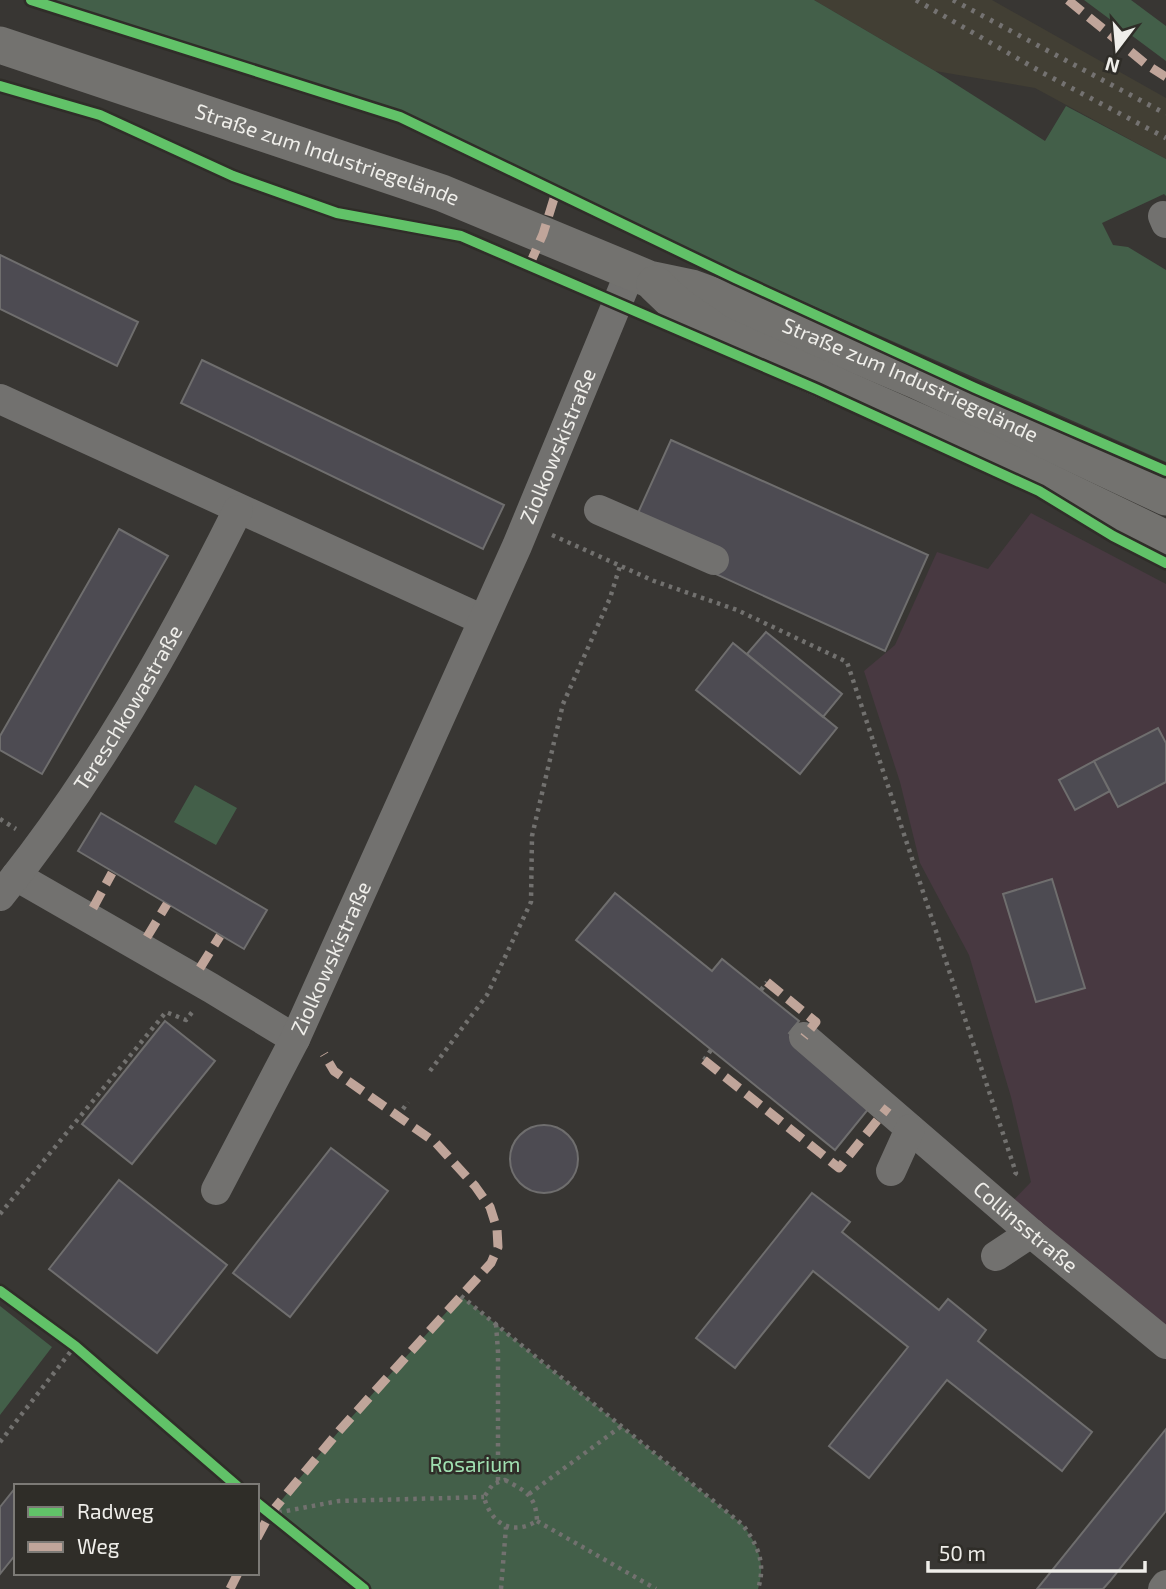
<svg xmlns="http://www.w3.org/2000/svg" width="1166" height="1589" viewBox="0 0 1166 1589" font-family="'Exo 2',sans-serif">
  <rect width="100%" height="100%" fill="#383633"/>
  <path fill="#483941" d="M1031,513l135,71v752l-160,-128 25,-26 -20,-85 -42,-142 -49,-92 -20,-81 -36,-111 31,-26 42,-93 51,17z"/>
  <path fill="#423f34" d="M814,0h178l174,98v61l-131,-71 -100,-17z"/>
  <path fill="#435f49" d="M50,0h764l121,71 110,70 21,-35 100,53v37l-2,-2 -62,29 11,22 15,2 38,23v192l-428,-189 -130,-62 -52,-19 -156,-75z
    M1084,0h47l35,26v35z
    M195,785l42,23 -21,37 -42,-23z
    M461,1296l282,229c15,21 23,38 15,64h-394l-94,-75 69,-83z
    M0,1306l52,41 -52,68z"/>
  <path fill="#4d4b52" stroke="#6f6e6e" stroke-width="2" d="M0,255l138,67 -21,44 -117,-57z
    M202,360l302,145 -21,44 -302,-146z
    M671,440l257,115 -43,96 -176,-80 -71,-58z
    M119,529l49,27 -126,218 -42,-24v-14z
    M766,632l76,62 -19,23 -76,-63z
    M733,643l104,85 -37,46 -104,-84z
    M1158,728l8,15v39l-48,25 -24,-46z
    M1094,761l16,30 -35,19 -16,-30z
    M101,813l166,97 -23,39 -166,-98z
    M1052,879l33,109 -49,14 -33,-108z
    M615,893l97,78 10,-12 77,62 -10,12 85,69 -39,48 -259,-210z
    M165,1021l50,40 -83,103 -50,-40z
    M510 1159a34 34 0 1 1 68 0a34 34 0 1 1-68 0Z
    M331,1148l57,43 -98,126 -57,-44z
    M119,1180l108,85 -70,88 -108,-84z
    M812,1193l38,29 -8,10 97,78 9,-11 38,31 -8,11 114,91 -30,39 -115,-91 -78,98 -40,-32 79,-99 -95,-76 -78,97 -39,-30z
    M1166,1429v82l-56,70 -7,8h-66z
    M16,1487v67l-16,20v-67z"/>
  <g fill="none" stroke-linecap="round" stroke-linejoin="round">
    <path stroke="#72716f" stroke-width="4.5" stroke-dasharray="3.5 5" stroke-linecap="butt" d="M552,535l102,46 83,29 110,52 169,511 -4,5
      M0,819l16,10
      M761,990l6,-8
      M704,1060l7,-10
      M430,1071l57,-76 44,-93 1,-66 31,-132 47,-106 10,-32
      M398,1116l10,-14
      M0,1214l166,-202 20,8 7,-9
      M461,1296l282,229c15,21 23,38 15,64
      M496,1324l2,28v130
      M0,1442l75,-96
      M505,1480c21,11 31,16 32,41 -25,15 -46,3 -53,-24l9,-13z
      M529,1494l94,-69
      M270,1514l69,-13 145,-4
      M537,1521l119,68
      M501,1589l5,-62"/>
    <g stroke="#72716f" stroke-width="30">
      <path d="M1163,216l3,7"/>
      <path d="M0,399l483,221"/>
      <path d="M599,510l115,50"/>
      <path d="M16,876l195,112 84,51"/>
      <path id="s1" d="M0,896c96,-118 171,-252 238,-386"/>
      <path id="s2" d="M804,1037l227,196 135,111"/>
      <path d="M891,1171l19,-42"/>
      <path id="s3" d="M216,1190l79,-151 222,-493 114,-276"/>
      <path d="M996,1256l35,-23"/>
      <path d="M1163,1589l3,-4"/>
    </g>
    <g stroke="#73726f" stroke-width="37">
      <path id="s4" d="M0,45l442,148 207,86 43,9 41,15 185,78 248,116"/>
      <path d="M655,284l22,21 42,29 267,118 180,87"/>
    </g>
    <path stroke="#747271" stroke-width="5" stroke-dasharray="3.5 7" stroke-linecap="butt" d="M916,0l127,73 123,65
      M953,0l213,114"/>
    <path stroke="#c0a59a" stroke-width="9" stroke-dasharray="18 9" stroke-linecap="butt" d="M1068,0l79,65 19,12
      M529,266l14,-32 13,-42
      M93,908l19,-35
      M147,937l20,-33
      M200,968l20,-32
      M767,982l49,40 -12,15
      M704,1060l135,108 49,-61
      M257,1538l13,-24 69,-83 152,-168 7,-16 -1,-18 -7,-22 -15,-21 -39,-43 -102,-72 -10,-17
      M230,1589l8,-16"/>
    <g stroke="#2f2d28" stroke-width="15">
      <path id="cycleway" d="M31,0l369,117 335,161 240,110 191,83
        M0,86l100,29 133,61 104,37 124,23 355,153 223,102 74,45 53,27
        M0,1291l75,55 162,140
        M257,1503l107,86"/>
    </g>
    <use href="#cycleway" stroke="#61c268" stroke-width="10"/>
  </g>
  <g text-anchor="middle" stroke-width="5" stroke-linejoin="round" paint-order="stroke">
    <g font-size="21" fill="#efeeea" stroke="#2f2d28">
      <text dy="7" stroke="none"><textPath href="#s4" startOffset="345">Straße zum Industriegelände</textPath></text>
      <text dy="7" stroke="none"><textPath href="#s4" startOffset="971">Straße zum Industriegelände</textPath></text>
      <text dy="7" stroke="none"><textPath href="#s3" startOffset="819">Ziolkowskistraße</textPath></text>
      <text dy="7" stroke="none"><textPath href="#s1" startOffset="228">Tereschkowastraße</textPath></text>
      <text dy="7" stroke="none"><textPath href="#s3" startOffset="259">Ziolkowskistraße</textPath></text>
      <text dy="7" stroke="none"><textPath href="#s2" startOffset="292">Collinsstraße</textPath></text>
    </g>
    <g font-size="21" fill="#a0e0b1" stroke="#2f2d28">
      <text x="475" y="1472">Rosarium</text>
    </g>
  </g>
  <rect x="14" y="1484" width="245" height="91" fill="#2f2d28" stroke="#7c7a76" stroke-width="2"/>
  <rect x="28" y="1507" width="35" height="10" fill="#61c268" stroke="#7c7a76" stroke-width="2"/>
  <text x="77" y="1519" font-size="21" fill="#efeeea">Radweg</text>
  <rect x="28" y="1542" width="35" height="10" fill="#c0a59a" stroke="#7c7a76" stroke-width="2"/>
  <text x="77" y="1554" font-size="21" fill="#efeeea">Weg</text>
  <g transform="translate(1117 49) rotate(196)" stroke="#2f2d28" stroke-width="5" paint-order="stroke">
  <path d="M0-5L12 26L0 18L-12 26Z" fill="#efeeea"/>
  <text y="-10" font-size="19" font-weight="bold" text-anchor="middle" fill="#efeeea">N</text>
  </g>
  <path d="M928 1561v10h217v-10" fill="none" stroke="#efeeea" stroke-width="3.5"/>
  <text x="939" y="1561" font-size="21" fill="#efeeea" stroke="#2f2d28" stroke-width="5" paint-order="stroke">50 m</text>
</svg>
